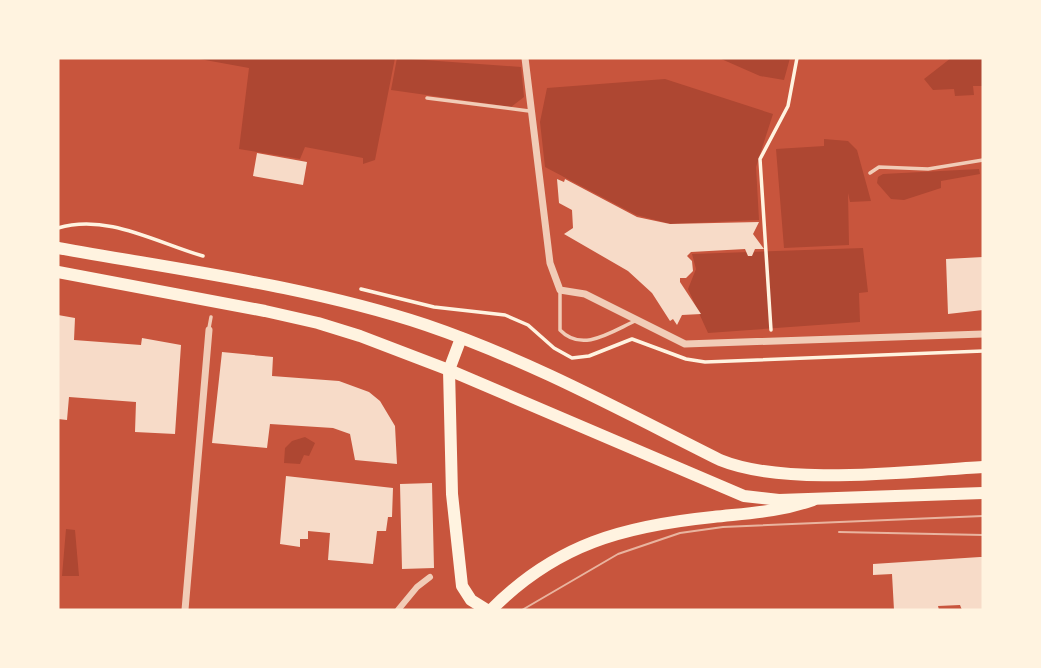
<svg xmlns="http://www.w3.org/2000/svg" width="1041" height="668" viewBox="0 0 1041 668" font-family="'Source Serif 4',serif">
  <rect width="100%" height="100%" fill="#c8553d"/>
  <path fill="#ae4732" d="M194,58h201l-20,102 -12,4v-6l-58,-11 -5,12 -61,-10 10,-81z
    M397,58l124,9 3,30 -13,10 -120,-17z
    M719,58h71l-6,22 -24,-4z
    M951,58h32v28h-10l1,9 -19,1 -1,-7 -21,1 -9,-11z
    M665,79l108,35 -17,53 3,53 -88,4 -35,-9 -91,-48 -5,-45 7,-34z
    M824,139l24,2 9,9 14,51 -21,1 -2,-9 1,52 -65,3 -8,-99 48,-3z
    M979,169l1,5 -39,7v7l-37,12 -13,-1 -14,-16 1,-6 5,-3z
    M863,248l5,44 -9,1 1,29 -152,11 -20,-44 8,-20 -4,-15z
    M305,437l10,6 -6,13 -5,-1 -4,9 -16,-1 1,-15 7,-7z
    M66,529l9,1 4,46h-17z"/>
  <path fill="#f7dbc8" d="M257,153l50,9 -4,23 -50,-9z
    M557,179l7,3 1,-3 72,38 33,7 89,-2 -6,12 11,15h-9l-3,7h-4l-3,-7 -54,3 -4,4 5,5 1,10 -7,7h-6v4l21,32 -19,1 -5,10 -4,-6 -3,2 -18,-28 -24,-22 -64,-37 9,-6 -1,-18 -13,-7z
    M983,257v53l-35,4 -2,-55z
    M58,315l17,3 -1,22 67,5 1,-7 39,7 -6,89 -40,-2 1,-30 -67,-5 -2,23 -9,-1z
    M222,352l51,5 -1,19 67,5 30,11 11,9 15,25 2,38 -42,-4 -5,-26 -17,-6 -63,-4 -3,24 -55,-5z
    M286,476l107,12 -1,29h-4l-2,14h-9l-4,33 -45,-4 2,-27 -22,-2v8h-8v8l-20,-3z
    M432,483l2,85 -32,1 -2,-85z
    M980,557h3v53h-21l-2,-5 -22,1 1,4h-45l-2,-36 -19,1v-11z"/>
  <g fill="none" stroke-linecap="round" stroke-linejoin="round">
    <path stroke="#fff3e0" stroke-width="3.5" d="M58,228c49,-15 99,15 145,28
      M361,289l73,18 71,8 23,10 26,23 18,10 17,-2 43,-17 54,20 19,3 278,-11
      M771,330l-11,-171 28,-53 9,-48"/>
    <path stroke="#f1ccb7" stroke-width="3.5" d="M427,98l102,13
      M870,173l9,-6 49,2 55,-9
      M560,291v39c22,23 51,2 75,-9
      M209,328l2,-11"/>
    <path stroke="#f1ccb7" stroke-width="6" d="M398,610l19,-23 13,-10"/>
    <path stroke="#f1ccb7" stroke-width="7" d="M525,58l25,205 10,27 25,4 100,50 298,-10
      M185,610l24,-280"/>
    <path stroke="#fff3e0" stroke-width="12" d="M461,338l-12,32 3,124 10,92 9,14 16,10
      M491,610c65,-66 133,-84 222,-93 36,-4 66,-5 100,-17"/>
    <path stroke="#fff3e0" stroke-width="12" d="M58,248c122,22 250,38 368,77 103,35 198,87 294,135 66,27 190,11 263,7
      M58,272l207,39 53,12 42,13 89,34 295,126 35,4 204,-7"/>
    <path stroke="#e9b49f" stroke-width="2" d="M839,532l144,3
      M522,610l96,-56 62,-21 43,-6 260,-11"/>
  </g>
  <rect width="1041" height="668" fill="none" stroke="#fff3e0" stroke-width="119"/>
</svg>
